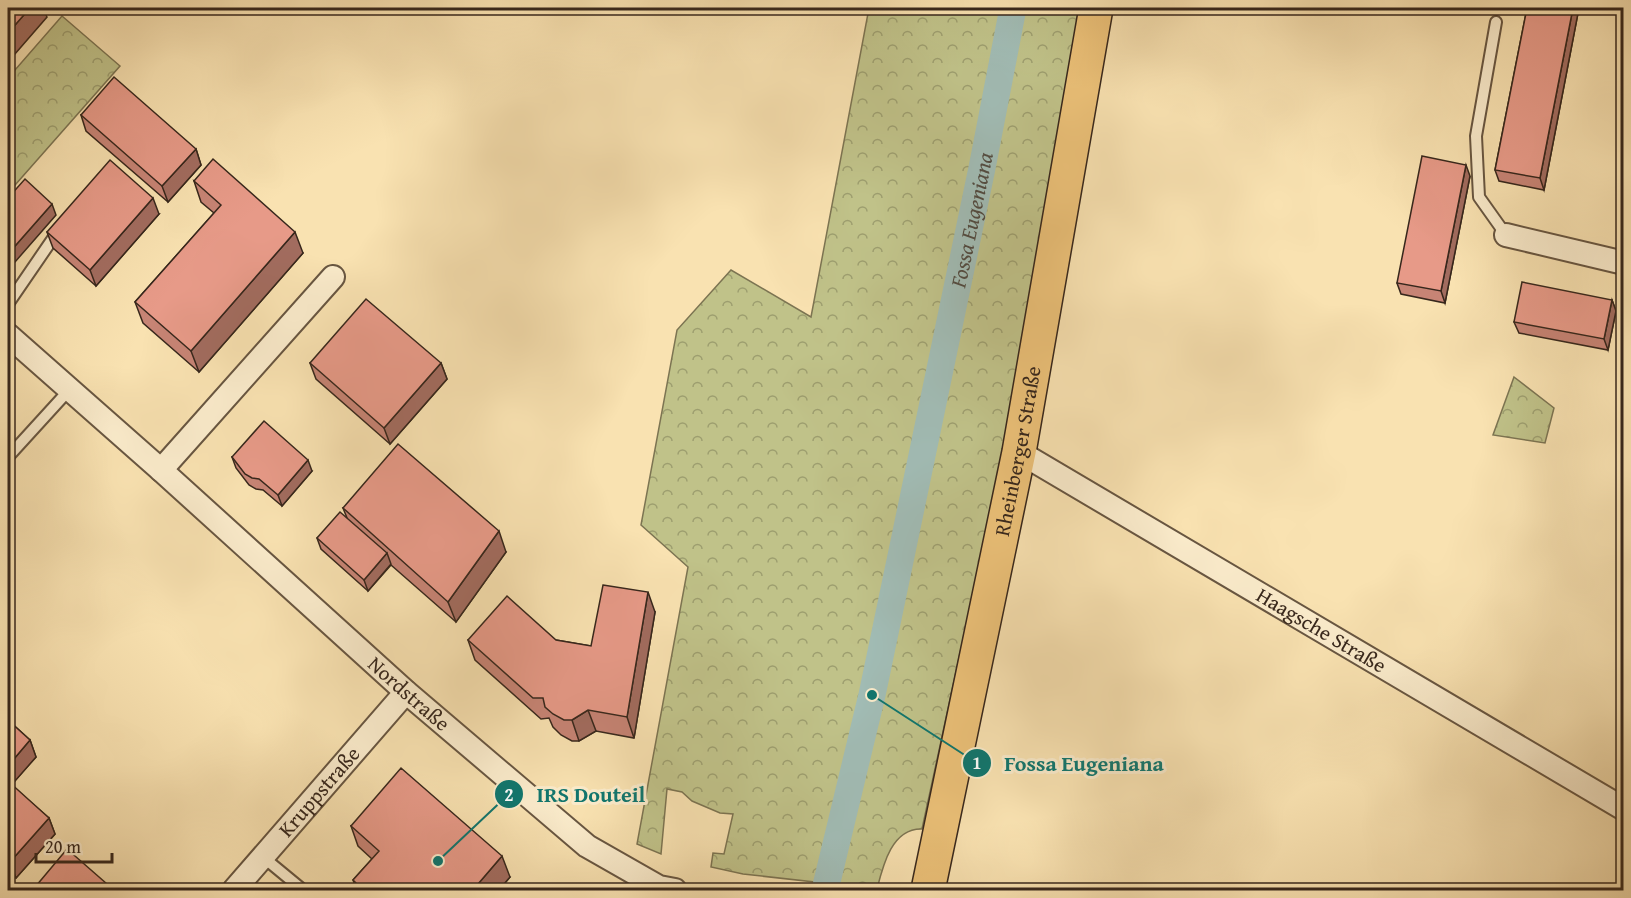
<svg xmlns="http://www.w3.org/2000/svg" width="1631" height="898" viewBox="0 0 1631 898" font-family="'Gentium Book Plus',serif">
  <defs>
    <pattern id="forest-crowns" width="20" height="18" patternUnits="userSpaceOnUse" patternTransform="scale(1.5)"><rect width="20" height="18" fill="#c0c289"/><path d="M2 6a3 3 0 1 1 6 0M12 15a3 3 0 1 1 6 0" fill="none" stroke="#9d9e6f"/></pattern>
  </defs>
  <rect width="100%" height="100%" fill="#f9e2b1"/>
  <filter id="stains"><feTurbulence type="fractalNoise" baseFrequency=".00333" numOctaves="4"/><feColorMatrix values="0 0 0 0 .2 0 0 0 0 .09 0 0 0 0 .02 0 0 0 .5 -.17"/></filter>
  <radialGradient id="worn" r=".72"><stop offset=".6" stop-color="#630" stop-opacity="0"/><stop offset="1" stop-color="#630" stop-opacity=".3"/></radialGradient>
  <path fill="url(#forest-crowns)" stroke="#7c7452" stroke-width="1.5" d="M869,8h216l-80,437 -83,384c-30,-1 -39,36 -45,60l-134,-15 -32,-7 2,-14 11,1 9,-40 -13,-1 -28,-12 -10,-9 -15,-3 -6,65 -24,-10 51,-277 -47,-42 36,-195 54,-60 80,47z
    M62,16l58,50 -112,127v-115z
    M1514,377l40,31 -9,35 -52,-8z"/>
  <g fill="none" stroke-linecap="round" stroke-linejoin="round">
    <path stroke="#a1bcb5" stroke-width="27" id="s1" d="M825,890l47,-195 110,-527 31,-160"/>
    <g stroke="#685641" stroke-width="14">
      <path id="lane" d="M1496,22l-20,114 3,61 27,38
        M8,304l50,-73
        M8,457l62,-68
        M263,857l40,33"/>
    </g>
    <g stroke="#685641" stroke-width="26">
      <g id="street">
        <path d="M1506,235l118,28"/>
        <path id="s2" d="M8,335l153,135 245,222 181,154 72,41 16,3"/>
        <path id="s3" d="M1019,452l605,357"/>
        <path d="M161,470l172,-193"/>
        <path id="s4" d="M234,890l172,-198"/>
      </g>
    </g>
    <g stroke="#37271c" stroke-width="36">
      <g id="primary">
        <path id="s5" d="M928,890l91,-438 77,-444"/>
      </g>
    </g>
    <use href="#lane" stroke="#fbeccc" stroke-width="10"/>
    <use href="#street" stroke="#fbeccc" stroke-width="22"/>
    <use href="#primary" stroke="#ecc178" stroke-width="33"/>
  </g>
  <path fill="#c78475" stroke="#37271c" stroke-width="1.5" d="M1527,8h52l-35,182 -45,-9 -4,-11z
    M81,115l115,34 5,16 -33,37 -82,-71z
    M1470,176l-25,127 -44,-9 -4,-11z
    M194,181l109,72 -104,119 -56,-49 -8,-21 79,-89 -13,-11z
    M159,214l-63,72 -43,-38 -6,-16z
    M1612,300l4,11 -8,39 -89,-17 -5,-11z
    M310,363h131l6,16 -57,65 -74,-65z
    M232,457l80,14 -30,35 -19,-16 -7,-1 -7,-4 -13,-17z
    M343,508l163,44 -50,70 -65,-57 -23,26 -47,-42 -4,-11 30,-20z
    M655,612l-21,126 -38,-7 -17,10h-7l-11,-6 -8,-8 -4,-9 -8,1 -66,-59 -7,-20h88l35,6z
    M8,720l22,20 6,17 -25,28 38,33 6,16 -39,44 -8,-7z
    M351,826l159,51 -12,14h-141l-4,-11 19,-21 -14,-13z"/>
  <path fill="#a26c5f" stroke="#37271c" stroke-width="1.5" d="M30,8h13l4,9 -39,45v-29z
    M1573,8h6l-35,182 -4,-12z
    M196,149l5,16 -33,37 -6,-16z
    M1466,165l4,11 -25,127 -4,-12z
    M153,198l6,16 -63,72 -6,-16z
    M52,204l4,11 -48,55v-16z
    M295,232l8,21 -104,119 -8,-21z
    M1612,300l4,11 -8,39 -4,-11z
    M441,363l6,16 -57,65 -6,-16z
    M308,460l4,11 -30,35 -4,-11z
    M499,531l7,21 -50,70 -8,-20z
    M387,553l4,11 -23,27 -4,-11z
    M648,592l7,20 -21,126 -7,-21z
    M588,710l8,21 -17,10 -7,-21z
    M30,740l6,17 -28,32v-23z
    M49,818l6,16 -39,44 -6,-16z
    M502,856l8,21 -12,14h-26z"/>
  <path fill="#e79a88" stroke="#37271c" stroke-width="1.5" d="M8,8h22l-22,25z
    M1527,8h46l-33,170 -45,-8z
    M114,77l82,72 -34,37 -81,-71z
    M1422,156l44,9 -25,126 -44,-8z
    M213,159l82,73 -104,119 -56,-49 86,-97 -27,-24z
    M110,160l43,38 -63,72 -43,-38z
    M25,179l27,25 -44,50v-56z
    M1522,282l90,18 -8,39 -90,-17z
    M366,299l75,64 -57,65 -74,-65z
    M264,421l44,39 -30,35 -19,-16 -7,-1 -7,-4 -13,-17z
    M398,444l101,87 -51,71 -105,-94z
    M340,512l47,41 -23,27 -47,-42z
    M603,585l45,7 -21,125 -39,-7 -16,10h-8l-11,-6 -8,-7 -2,-9h-10l-65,-58 39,-44 49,44 35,6z
    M8,720l22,20 -22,26z
    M401,768l101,88 -30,35h-108l-11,-11 26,-29 -28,-25z
    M8,781l41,37 -39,44 -2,-2z
    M67,849l48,42h-73l-6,-5z"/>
  <g text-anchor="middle" stroke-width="6" stroke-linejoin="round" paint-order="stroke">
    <g font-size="21" fill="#37271c" stroke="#fbeccc">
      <text dy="7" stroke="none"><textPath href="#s5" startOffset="448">Rheinberger Straße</textPath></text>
      <text dy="7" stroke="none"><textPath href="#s3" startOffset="351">Haagsche Straße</textPath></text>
      <text dy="7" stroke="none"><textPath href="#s2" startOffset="538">Nordstraße</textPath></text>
      <text dy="7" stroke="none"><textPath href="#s4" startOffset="130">Kruppstraße</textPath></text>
    </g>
    <g font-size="22" font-style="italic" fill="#524c42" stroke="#fbeccc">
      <text dy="8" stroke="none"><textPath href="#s1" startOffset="686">Fossa Eugeniana</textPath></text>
    </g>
  </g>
  <path fill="none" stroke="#0f766e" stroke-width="2" d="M872 695L977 763M438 861L509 794"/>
  <g fill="#0f766e" stroke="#fbeccc" stroke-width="2">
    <circle cx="872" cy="695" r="6"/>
    <circle cx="438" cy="861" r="6"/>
    <circle cx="977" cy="763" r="15"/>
    <circle cx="509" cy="794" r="15"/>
  </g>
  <g font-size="18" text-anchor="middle" font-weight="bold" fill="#fff">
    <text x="977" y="769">1</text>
    <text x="509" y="801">2</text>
  </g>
  <g font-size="22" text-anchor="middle" font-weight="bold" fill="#0f766e" stroke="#fbeccc" stroke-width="6" stroke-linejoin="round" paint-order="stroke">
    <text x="1084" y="771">Fossa Eugeniana</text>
    <text x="591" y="802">IRS Douteil</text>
  </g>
  <rect width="1631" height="898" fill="none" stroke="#f9e2b1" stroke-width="30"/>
  <rect x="9" y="9" width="1613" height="880" fill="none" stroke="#37271c" stroke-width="3"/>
  <rect x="15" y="15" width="1601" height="868" fill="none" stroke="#37271c" stroke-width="1.5"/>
  <path d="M36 853v9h76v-9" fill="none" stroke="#37271c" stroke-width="3"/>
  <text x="45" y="853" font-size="18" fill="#37271c" stroke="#fbeccc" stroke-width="4.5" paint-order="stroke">20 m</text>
  <rect width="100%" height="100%" filter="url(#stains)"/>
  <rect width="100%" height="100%" fill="url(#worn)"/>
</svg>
